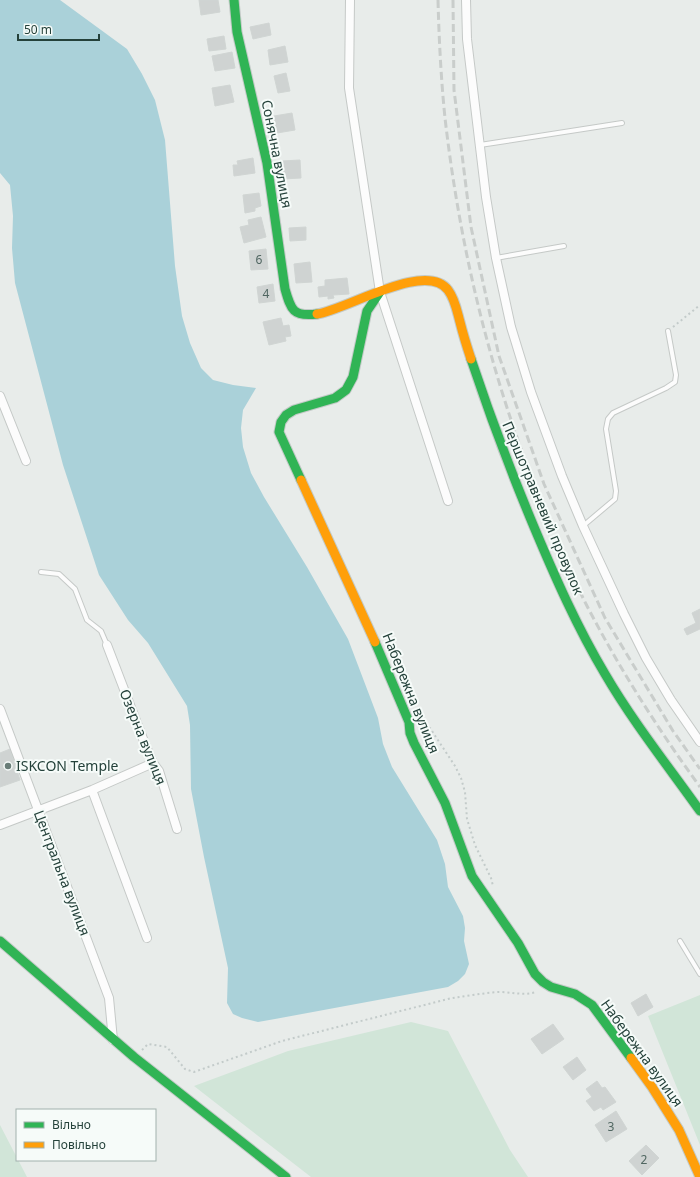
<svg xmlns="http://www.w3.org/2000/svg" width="700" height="1177" viewBox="0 0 700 1177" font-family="'Noto Sans',sans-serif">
  <rect width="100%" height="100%" fill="#e8ecea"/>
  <path fill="#d1e5d8" d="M700,995v150l-52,-129z
    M411,1022l37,9 62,119 18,27h-217l-117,-91 94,-35z
    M0,1125l27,52h-27z"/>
  <path fill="#aad1d9" d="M0,0h60l67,49 15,25 13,26 10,40 10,126 7,50 8,27 11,25 12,12 20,5 23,3 -13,22 -2,18 2,19 8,26 13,24 43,70 41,72 30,79 5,26 9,23 45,73 8,24 3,23 15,29 2,12 -1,13 5,23 -4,10 -7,7 -10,6 -173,32 -17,3 -16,-4 -9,-4 -6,-11 1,-35 -24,-111 -13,-68 -1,-64 -3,-19 -39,-63 -20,-23 -29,-45 -36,-110 -48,-182 -3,-35 1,-32 -3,-31 -10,-12z"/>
  <path fill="#cfd3d2" stroke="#d0d5d3" d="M199,0h19l2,12 -19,3z
    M269,23l2,12 -18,4 -3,-12z
    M224,36l2,13 -17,2 -2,-12z
    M285,46l3,16 -18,3 -2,-15z
    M232,52l3,16 -20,3 -3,-15z
    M286,73l4,18 -12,2 -4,-17z
    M230,85l4,17 -19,4 -3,-18z
    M292,113l3,17 -18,3 -1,-6h-4l-1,-6 4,-1 -1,-4z
    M253,158l2,15 -21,3 -1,-11h5l-1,-4z
    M300,160l1,18 -18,1 -1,-18z
    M259,193l2,13 -6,2v3l-10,2 -2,-18z
    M261,217l5,20 -22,6 -4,-16 9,-2 -1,-5z
    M306,227v13l-16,1 -1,-13z
    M266,249l2,20 -17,1 -2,-19z
    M310,262l2,20 -16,1 -2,-19z
    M347,278l2,16 -16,1 1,3 -6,1v-3l-9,1 -1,-10 7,-1v-6z
    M273,284l2,17 -16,2 -2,-16z
    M281,318l2,8 6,-1 2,11 -6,1 1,4 -17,4 -6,-23z
    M700,609v20l-13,6 -3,-6 12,-6 -4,-10z
    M10,749l10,31 -20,7v-34z
    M646,994l7,13 -15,9 -7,-13z
    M553,1024l11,15 -22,15 -11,-15z
    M577,1057l9,13 -13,10 -10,-13z
    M597,1081l5,7 3,-1 11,15 -13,8 -2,-3 -7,4 -8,-10 6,-4 -6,-8z
    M616,1111l11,18 -21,13 -11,-17z
    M646,1145l13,13 -17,17 -13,-14z"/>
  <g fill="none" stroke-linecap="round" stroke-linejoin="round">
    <g stroke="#c5c9c7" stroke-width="6">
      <path id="lane" d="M480,145l142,-22
        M496,258l68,-12
        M583,526l32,-27 1,-8 -10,-62 2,-10 5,-6 53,-25 9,-6 1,-7 -8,-44
        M41,572l18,2 16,15 12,31 14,11 6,14
        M680,941l20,33"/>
    </g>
    <g stroke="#c5c9c7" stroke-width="10">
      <path id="street" d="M350,0l-1,88 31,204 68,209
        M466,0l1,39 19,158 10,61 15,69 20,65 31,84 21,50 41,88 22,44 25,42 29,42
        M0,396l26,65
        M107,645l38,99 8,19 6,8 18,58
        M0,709l109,289 4,42
        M92,790l55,148
        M0,825l92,-35 61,-27"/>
    </g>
    <g stroke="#c3cac7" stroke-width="11">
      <path id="fast" d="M234,0l3,32 30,131 18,126c6,21 8,28 32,25
        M471,359c19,57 40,113 63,168 21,50 43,100 71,147 28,48 63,92 95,137
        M301,480l-22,-48 2,-10 5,-7 8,-5 41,-12 11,-8 7,-13 14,-66 13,-19
        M375,642l34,80 1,11 4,10 31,60 27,73 46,67 17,31 8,8 8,5 24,7 17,11 39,53
        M0,941l134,116 152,120"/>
    </g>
    <g stroke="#c3cac7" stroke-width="11">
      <path id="slow" d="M317,314c29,-4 109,-54 131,-24 7,9 9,21 12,32 3,12 7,25 11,37
        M301,480l74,162
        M631,1058l21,29 27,43 21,47"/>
    </g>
    <path stroke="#c3cbca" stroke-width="2" stroke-dasharray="2 3" stroke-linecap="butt" d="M673,327l27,-22
      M420,724h4l6,4 25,38 6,12 4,14 2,27 8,26 16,33 2,8
      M142,1050l6,-6 19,3 18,22 9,3 88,-31 170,-43c15,-2 31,-5 47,-6 13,0 25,4 37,0"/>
    <use href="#lane" stroke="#fcfcfc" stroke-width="4"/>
    <use href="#street" stroke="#fcfcfc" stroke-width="8"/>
    <use href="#fast" stroke="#30b455" stroke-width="9"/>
    <use href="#slow" stroke="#ff9f0a" stroke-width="9"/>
    <path stroke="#c9cdcb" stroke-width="3" stroke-dasharray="8 4" stroke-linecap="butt" d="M438,0c1,39 3,79 7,118 15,131 46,259 95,381 14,35 29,71 46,105 33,64 72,125 114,183
      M453,0l1,90 17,137 28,129 45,128 61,134 68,113 27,38"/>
  </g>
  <circle fill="#697d78" stroke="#f6fbf9" stroke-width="1.5" cx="8" cy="766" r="4"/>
  <g text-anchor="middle" stroke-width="4" stroke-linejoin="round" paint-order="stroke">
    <g font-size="12" fill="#506661">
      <text x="259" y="264">6</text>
      <text x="266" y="298">4</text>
      <text x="611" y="1131">3</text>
      <text x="644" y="1164">2</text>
    </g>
    <g font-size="14" fill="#24413a" stroke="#f6fbf9">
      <text transform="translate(277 154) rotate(79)" y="5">Сонячна вулиця</text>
      <text transform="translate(543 508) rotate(67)" y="5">Першотравневий провулок</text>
      <text transform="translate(411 693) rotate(68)" y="5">Набережна вулиця</text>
      <text transform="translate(143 737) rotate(68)" y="5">Озерна вулиця</text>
      <text transform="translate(62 873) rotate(69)" y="5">Центральна вулиця</text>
      <text transform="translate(642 1053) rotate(54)" y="5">Набережна вулиця</text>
    </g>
    <g font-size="14" fill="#24413a" stroke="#f6fbf9" text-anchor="start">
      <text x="16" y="771">ISKCON Temple</text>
    </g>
  </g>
  <rect x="16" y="1109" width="140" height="52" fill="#f6fbf9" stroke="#a2b1ad"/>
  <rect x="24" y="1122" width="20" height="6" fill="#30b455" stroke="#a2b1ad"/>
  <text x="52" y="1129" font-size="12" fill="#24413a">Вільно</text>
  <rect x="24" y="1142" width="20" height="6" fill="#ff9f0a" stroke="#a2b1ad"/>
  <text x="52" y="1149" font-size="12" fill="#24413a">Повільно</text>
  <path d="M18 34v6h81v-6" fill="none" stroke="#24413a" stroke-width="2"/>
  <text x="24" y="34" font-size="12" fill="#24413a" stroke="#f6fbf9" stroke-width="3" paint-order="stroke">50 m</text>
</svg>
